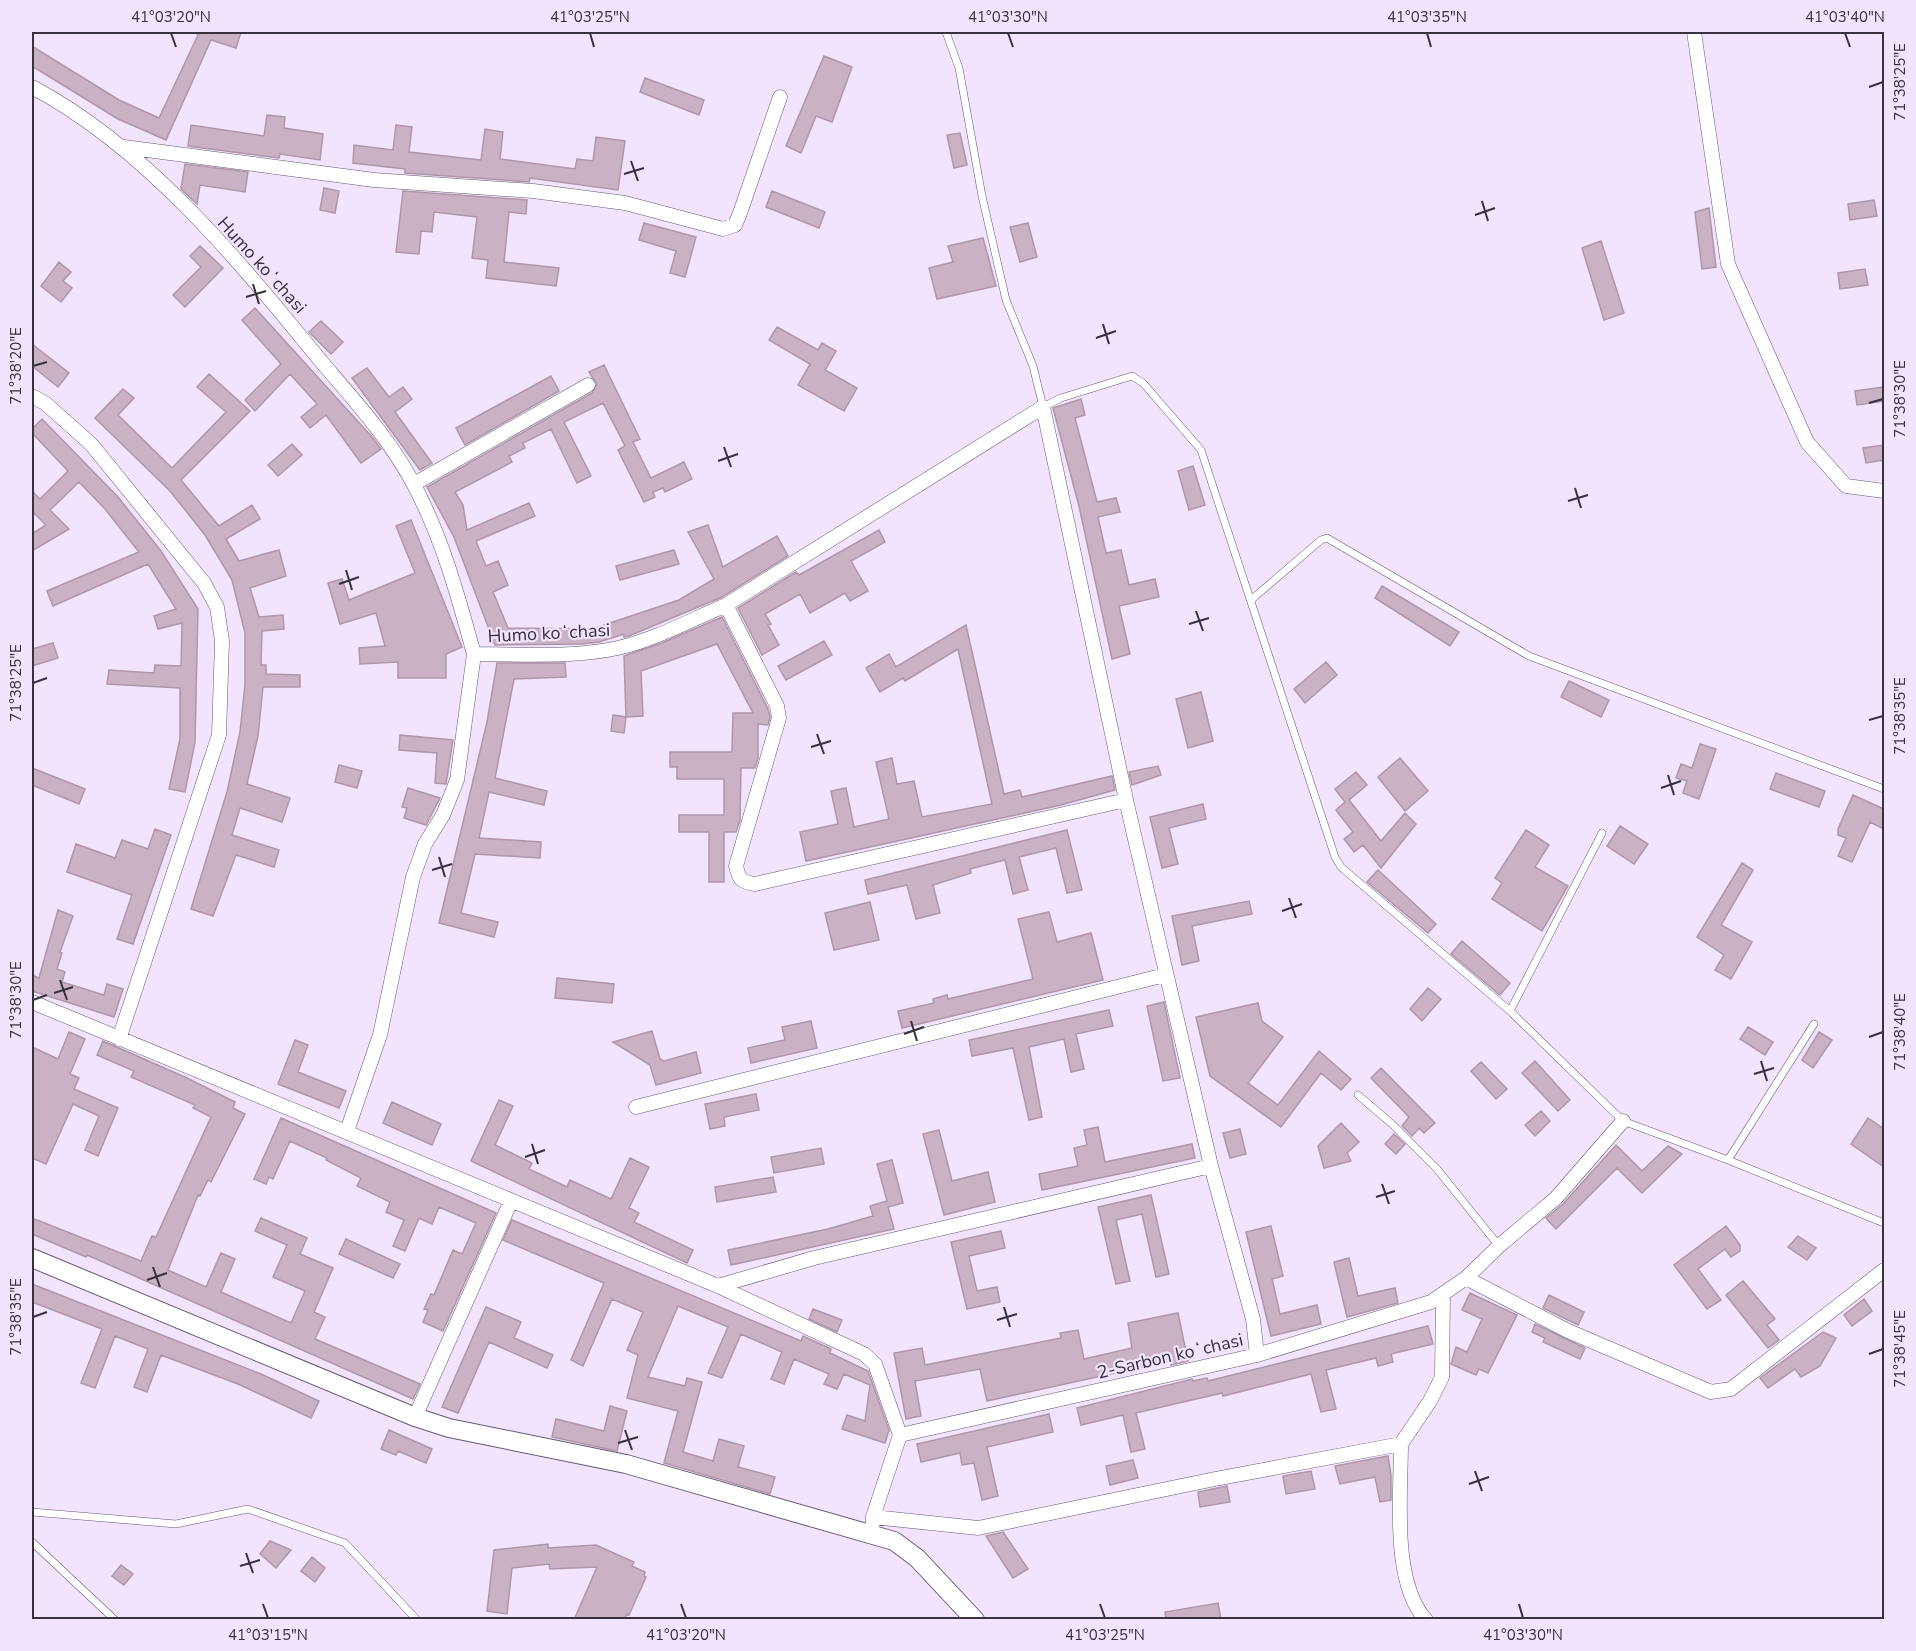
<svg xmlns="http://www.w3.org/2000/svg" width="1916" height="1651" viewBox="0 0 1916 1651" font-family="'Nunito Sans',sans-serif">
  <rect width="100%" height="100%" fill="#f2e3ff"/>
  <path fill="#cbb1c4" stroke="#af96a8" stroke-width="1.5" d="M195,32h46l-5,16 -25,-8 -45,100 -48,-21 -86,-53v-20l87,54 40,18 39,-83z
    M824,56l28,11 -20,55 -16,-6 -15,37 -15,-7z
    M645,78l59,22 -5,15 -59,-23z
    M267,115l18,2 -1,11 39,6 -3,26 -40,-6 -1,4 -91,-12 3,-21 73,11z
    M396,125l16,2 -3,25 72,8 4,-31 18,3 -3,27 75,10 2,-10 16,2 3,-24 29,4 -7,49 -88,-12 -1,4 -124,-9v-4l-52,-6 1,-18 39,5z
    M960,133l7,32 -13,3 -7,-33z
    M185,164l63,8 -3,20 -45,-7 -3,19 -16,-15z
    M324,188l15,3 -4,22 -15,-3z
    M403,191l124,9 -1,14 -17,-2 -5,50 55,6 -3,18 -70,-8 2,-18 -16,-2 5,-41 -43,-5 -2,20 -11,-1 -2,23 -23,-2z
    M772,191l53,21 -6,16 -53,-21z
    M1874,200l3,16 -27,4 -2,-16z
    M1709,208l7,59 -14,2 -7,-57z
    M644,223l52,14 -11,40 -15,-4 6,-22 -37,-11z
    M1028,223l9,34 -17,5 -10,-35z
    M983,238l13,48 -59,13 -8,-31 24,-6 -5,-16z
    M1601,241l23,72 -20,7 -22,-72z
    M200,246l23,22 -38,39 -12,-12 28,-28 -11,-11z
    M59,262l12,10 -8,9 9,7 -11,14 -20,-16z
    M1865,269l3,16 -28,4 -2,-16z
    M255,308l117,129 9,12 -20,14 -35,-48 -16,13 -9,-11 16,-13 -27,-30 -35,37 -10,-11 36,-36 -39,-44z
    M321,321l22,21 -12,12 -22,-22z
    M777,327l41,23 4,-7 14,8 -11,19 32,18 -13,23 -46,-26 12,-21 -41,-24z
    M32,344l37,29 -11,14 -26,-21z
    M604,365l36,74 -7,3 18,36 33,-16 8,17 -27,13 -2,-4 -10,4 2,5 -11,5 -26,-52 7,-4 -22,-43 -39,19 27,54 -14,7 -26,-54 -28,14 2,5 -16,8 3,6 -57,30 8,13 4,25 62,-27 6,13 -59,25 10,25 12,-5 10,24 -15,7 15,36 84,1 87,-29 35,-21 -26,-47 20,-7 15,42 54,-31 11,20 -66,41 -93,39 -5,1v-3l-25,8 -17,2 -87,1 -41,-108 -27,-50 165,-94 5,-9 -8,-12z
    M367,368l22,29 14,-10 9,12 -17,13 37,51 -12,7 -68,-92z
    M209,374l41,37 -69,69 38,46 33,-21 8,14 -34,20 13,22 40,-11 7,26 -36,12 9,29 24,-2 1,14 -22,2 -1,34h5v9l34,1v12h-37l-5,49 -11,48 43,14 -8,24 -42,-14 -8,27 47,15 -5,17 -38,-12 -23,61 -22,-7 36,-117 13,-60 5,-47v-52l-13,-53 -27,-45 -35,-44 -75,-73 28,-29 11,9 -16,17 54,53 54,-56 -29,-25z
    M551,376l8,15 -94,54 -9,-17z
    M1883,387l1,14 -27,4 -2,-14z
    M1081,399l4,16 -10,3 22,84 19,-4 4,14 -22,5 8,36 15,-3 8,35 26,-6 4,18 -40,9 11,48 -18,5 -33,-153 -26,-98z
    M42,419l76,78 43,54 37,58 -3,133 -10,50 -16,-3 11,-50v-51l-73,-4 2,-14 45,3 1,-8 26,1 1,-43 -24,6 -4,-13 22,-7 -28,-45 -95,42 -6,-15 92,-39 -34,-43 -26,-27 -29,28 19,19 -37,22v-17l14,-9 -14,-14v-20l8,8 28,-28 -36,-38v-4z
    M292,444l10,11 -24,21 -10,-11z
    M1884,445v15l-18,3 -3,-15z
    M1193,466l12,39 -16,5 -11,-39z
    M411,520l51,127 -16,7v24h-48v-16l-38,2 -1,-16 26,-2 -9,-33 -36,11 -12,-41 14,-4 7,21 66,-27 -19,-47z
    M879,530l6,12 -34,19 17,30 -18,10 -5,-8 -35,20 -10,-19 -35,20 6,10 -3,1 11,20 -17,10 -24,-47 58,-36 3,3z
    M674,550l5,14 -59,16 -4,-14z
    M1382,586l77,46 -9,14 -75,-48z
    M722,617l46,92 2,8 -2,8 -10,-1v34l-3,10h-14l-1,52 -4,12h-12v50h-15v-50h-30v-17h45v-36h-47v-12h-7v-15h62l1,-39h20l-36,-69 -76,27 2,45 -17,1 -2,-61 38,-13z
    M966,625l38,169 16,-4 2,7 90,-21 3,14 -54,15 -255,56 -6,-29 38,-8 -7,-33 15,-3 8,39 35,-8 -13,-57 16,-4 5,26 17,-3 8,36 70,-13 -34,-155 -53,32 -2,-3 -23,14 -14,-24 23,-14 7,13z
    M824,641l8,14 -46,25 -8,-14z
    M53,643l5,15 -26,8v-17z
    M1326,662l11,13 -32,28 -11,-14z
    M497,663h68l1,14 -52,2 -19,99 52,13 -3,14 -55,-13 -10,46 62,4 -1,16 -65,-4 -14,59 37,9 -4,15 -55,-14 48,-201z
    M1569,681l40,19 -8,17 -40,-20z
    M1201,692l12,49 -25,7 -12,-49z
    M613,715l13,2 -2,16 -13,-2z
    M400,735l53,5 -7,44 -11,-1 2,-30 -38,-3z
    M1700,744l16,5 -17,50 -16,-6 4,-12 -11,-3 5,-14 11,4z
    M1400,758l28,33 -23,20 -27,-34z
    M339,765l23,6 -5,17 -22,-6z
    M1158,766l3,9 -29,10 -3,-13z
    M32,768l53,21 -6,15 -47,-19z
    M1356,772l11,13 -18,15 32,41 24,-28 11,11 -35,44 -18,-23 -9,7 -10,-13 9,-7 -17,-22 9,-8 -10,-13z
    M1776,773l49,18 -6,16 -49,-18z
    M408,788l32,10 -14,27 -22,-7 3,-10 -5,-1z
    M1853,795l31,14v20l-14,-7 -18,40 -14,-6 8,-18 -8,-3v-6z
    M1203,804l3,15 -37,9 9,36 -16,4 -12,-51z
    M1620,826l28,18 -14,20 -27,-18z
    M155,829l16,6 -38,109 -16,-5 15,-44 -65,-23 9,-28 39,14 7,-18 26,9z
    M1067,830l15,60 -15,3 -11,-45 -37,9 9,33 -15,4 -8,-34 -35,9 1,4 -38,12 7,28 -24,6 -9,-34 -39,9 -3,-14z
    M1526,830l23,15 -14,22 33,19 -26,45 -50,-32 10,-16 -7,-5z
    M1742,863l11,7 -32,55 31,17 -21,37 -16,-9 9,-15 -27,-18z
    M1378,870l58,54 -8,9 -61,-51z
    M1249,901l3,13 -60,12 7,35 -17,4 -10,-49z
    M870,902l9,38 -45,10 -9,-37z
    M58,910l15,6 -13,36 2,1 -5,16 8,3 -3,10 42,13 3,-11 16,5 -9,28 -82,-26v-16l7,3z
    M1049,912l8,30 34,-9 12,47 -201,48 -4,-17 36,-8 -1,-4 14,-4 1,4 85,-20 -15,-60z
    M1462,941l48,42 -10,12 -49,-41z
    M557,978l57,6 -2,19 -57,-5z
    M1428,988l13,11 -19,22 -12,-12z
    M1164,1002l16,76 -17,3 -16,-75z
    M1258,1003l4,18 21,16 -35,46 30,22 41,-54 32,28 -10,11 -20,-17 -40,54 -71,-51 -14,-59z
    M1109,1010l4,16 -37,8 8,35 -13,3 -7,-33 -35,8 13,70 -13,3 -16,-72 -41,8 -3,-16z
    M811,1021l6,27 -66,15 -3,-15 37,-8 -3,-13z
    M1748,1027l25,15 -8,13 -25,-16z
    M652,1031l8,28 4,2 32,-9 5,21 -45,12 -6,-20 -37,-23z
    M69,1032l16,7 -15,35 9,4 -5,11 44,19 -20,48 -13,-6 14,-34 -26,-12 -27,60 -14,-6v-111l26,12z
    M1819,1032l13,8 -19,28 -11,-8z
    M295,1040l13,5 -10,27 48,19 -7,17 -61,-24z
    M103,1041l84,37 48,24 -2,6 12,6 -34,68 -3,-2 -8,16 -2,-1 -30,75 38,17 15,-34 14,6 -14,33 70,31 14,-32 -32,-14 14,-32 -32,-14 6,-13 46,20 -7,16 33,14 -19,44 11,5 -10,22 105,45 -7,15 -326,-144 -1,2 -54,-23v-16l109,43 11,-25 4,1 55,-120 -18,-9 2,-3 -64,-28 3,-6 -37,-16z
    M1535,1061l35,39 -12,11 -36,-38z
    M1481,1062l26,27 -11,10 -25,-28z
    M1381,1068l54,55 -11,10 -5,-5 -7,8 -10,-10 7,-9 -38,-39z
    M756,1094l3,16 -35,7 1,9 -15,3 -5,-25z
    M499,1100l14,6 -18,39 37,18 -3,6 38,18 3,-7 41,19 19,-41 19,9 -20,41 10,5 -5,9 59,28 -6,13 -216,-102z
    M392,1102l49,22 -9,21 -49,-22z
    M1541,1111l9,10 -15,15 -10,-11z
    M281,1118l215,95 -53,118 -20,-9 5,-12 -4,-1 7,-15 3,1 19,-45 9,4 14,-31 -37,-16 -7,17 -13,-6 -14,33 -12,-5 11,-26 -18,-8 4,-10 -33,-16 4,-8 -35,-18 1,-2 -37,-17 -17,38 -4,-2 -3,7 -12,-5z
    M1868,1118l16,11v38l-33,-23z
    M1341,1123l18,19 -12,11 4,8 -27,7 -6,-22z
    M1098,1127l7,35 87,-18 3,14 -153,32 -3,-16 39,-8 -4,-18 13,-3 -3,-15z
    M1240,1129l6,25 -16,4 -7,-25z
    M939,1130l13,51 36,-9 7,30 -51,13 -21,-81z
    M1394,1134l11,10 -9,10 -11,-10z
    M1616,1145l26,26 26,-25 14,8 -40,39 -25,-25 -61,61 -10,-11 17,-14z
    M821,1148l3,16 -50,9 -3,-16z
    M892,1160l11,43 -15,4 6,22 -163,36 -3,-15 100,-21 45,-13 -3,-10 17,-5 -10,-37z
    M773,1177l3,15 -59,10 -2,-15z
    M1151,1195l18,79 -13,3 -14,-63 -26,6 14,61 -14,3 -18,-77z
    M512,1220l289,121 2,-5 28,13 -1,4 38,18 21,59 -4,13 -43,-14 5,-14 18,6 5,-36 -26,-11 -7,15 -13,-5 5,-10 -35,-15 -10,25 -13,-5 11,-27 -41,-18 -19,44 -14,-5 20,-46 -50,-21 -30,71 37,9 2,-8 15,4 -19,70 30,9 6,-22 25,7 -6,21 37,10 -5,17 -106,-31 14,-52 -51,-13 11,-43 -11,-5 16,-38 -31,-13 -29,67 -12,-6 33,-77 -101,-43z
    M1271,1226l12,50 -11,3 8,35 37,-9 4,19 -50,12 -25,-104z
    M1726,1226l14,19v6l-9,6 -6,-8 -27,20 23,31 -14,9 -33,-44z
    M1001,1231l4,17 -36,8 8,35 20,-4 3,15 -33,7 -16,-67z
    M1798,1236l18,12 -9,12 -19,-13z
    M346,1239l54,25 -7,14 -54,-24z
    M1349,1258l9,38 37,-8 3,15 -51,14 -13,-55z
    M1743,1281l32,38 -8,6 12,15 -11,8 -42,-53z
    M32,1284l229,90 58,27 -8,17 -73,-34 -77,-29 -14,37 -13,-5 14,-38 -33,-13 -20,52 -14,-5 21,-54 -70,-27z
    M1470,1293l47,22 -29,58 -9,-4 -3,6 -25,-11 5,-17 11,5 15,-33 -20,-9z
    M1549,1295l35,17 -6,13 -35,-17z
    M1864,1299l8,12 -20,15 -8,-11z
    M486,1307l35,15 -7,16 39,17 -6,13 -58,-26 -31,71 -16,-6z
    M813,1309l29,11 -5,12 -28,-13z
    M1178,1313l10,48 -17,4 -1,-4 -183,40 -7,-32 -65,12 6,35 -15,3 -12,-66 28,-5 3,17 136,-27 -1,-5 18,-3 6,29 48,-11 -4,-25z
    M1535,1324l50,24 -5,11 -37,-17 2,-4 -13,-6z
    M1428,1326l5,18 -42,10 2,8 -15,4 -2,-8 -50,12 10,39 -15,3 -10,-38 -88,22 -1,-3 -86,20 9,36 -14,3 -8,-37 -42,10 -4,-17 115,-29 1,2 14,-3 1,3z
    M1823,1332l13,6 -16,28 -19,11 -6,-8 -27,19 -8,-10z
    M610,1406l17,5 -10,40 -65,-14 4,-18 48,12z
    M1049,1414l4,18 -66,15 11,49 -16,4 -8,-37 -12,2 -2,-12 -39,9 -4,-18z
    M389,1430l43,19 -6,14 -28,-12 -2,4 -15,-6z
    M1388,1456l3,19v25l-11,2 -5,-25 -35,7 -5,-18z
    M1133,1460l5,18 -28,7 -4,-19z
    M1311,1471l4,18 -29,5 -3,-18z
    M1227,1486l3,16 -30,5 -2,-15z
    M1003,1532l25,37 -15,9 -27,-42z
    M270,1541l21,9 -15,18 -16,-14z
    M548,1544v4l48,-3 38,17 -2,4 13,6 -1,4 2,1 -17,38 -2,-1 -3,6h-50l23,-53 -47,2 -1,-5 -37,4 -5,46 -20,-3 7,-61z
    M312,1557l13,11 -10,14 -14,-11z
    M121,1565l12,9 -9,11 -12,-9z
    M1218,1603l3,17h-55l-1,-8z"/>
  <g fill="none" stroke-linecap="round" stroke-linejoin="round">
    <g stroke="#665a71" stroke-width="8">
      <path id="service" d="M946,32l13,36 23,128 24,104 27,66 10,41 18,-9 71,-22 11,7 58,67 134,407 6,10 169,144 113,110 105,39 156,63
        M1251,600l70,-60 6,-2 202,118 355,133
        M1510,1011l92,-178
        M1358,1095l34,29 45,45 62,77
        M1728,1160l86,-136
        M32,1512l144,12 72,-15 97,34 72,77
        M32,1542l83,78"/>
    </g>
    <g stroke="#665a71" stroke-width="15">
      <path id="minor" d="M1694,32l34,232 79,178 39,44 38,5
        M32,87c114,60 207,174 288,273 33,39 69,78 93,123 29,54 45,113 61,171 47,0 98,4 144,-6 36,-8 73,-28 108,-43l317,-198 83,393 85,366 42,153 4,36
        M124,147l250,33 159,11 92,12 98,26 12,-4 5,-12 40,-116
        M32,396l13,7 46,41 113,139 13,24 5,34 -3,94 -100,304
        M414,484l174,-99
        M726,605l51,101 2,12 -43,148c3,14 6,16 19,18l371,-84
        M32,1002l686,284 146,68 11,10 25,71 -27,82 -1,16
        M636,1107l529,-132
        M347,1131l33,-96 33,-158 12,-33 18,-29 14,-35 17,-126
        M1466,1278l102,53 143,61 20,-3 153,-119
        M718,1286l96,-28 397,-92
        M415,1417l96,-216
        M900,1435l357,-80 174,-53 35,-24 33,-32 57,-48 67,-77
        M1401,1444c0,49 -10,138 25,176
        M873,1517l105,11 237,-49 186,-35 29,-43 12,-24 1,-82"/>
    </g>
    <g stroke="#665a71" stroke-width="20">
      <path id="tertiary" d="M32,1258l383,159 34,11 177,36 268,77 23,17 58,62"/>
    </g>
    <use href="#service" stroke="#fff" stroke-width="7"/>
    <use href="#minor" stroke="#fff" stroke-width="14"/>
    <use href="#tertiary" stroke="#fff" stroke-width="18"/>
  </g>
  <path fill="none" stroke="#37323c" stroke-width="2" d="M171,33l5,14M590,33l4,14M1008,33l5,14M1427,33l4,14M1845,33l5,14M1869,87l14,-5M631,161l7,20M624,174l20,-6M1482,201l6,20M1475,215l20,-7M253,284l6,20M246,297l20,-6M1103,324l6,20M1096,338l20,-7M33,366l14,-4M1869,403l14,-4M724,447l7,20M718,461l20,-7M1575,488l6,20M1568,501l20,-6M346,570l6,20M339,584l20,-7M1196,611l7,20M1189,624l20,-6M33,683l14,-5M1869,720l14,-4M817,734l7,20M811,747l20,-6M1668,775l6,20M1661,788l20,-7M439,857l6,20M432,870l20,-6M1289,898l7,20M1282,911l20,-7M60,980l7,20M54,993l19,-6M33,1000l14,-5M911,1021l6,20M904,1034l20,-7M1869,1037l14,-5M1761,1061l6,20M1754,1074l20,-6M532,1144l6,20M525,1157l20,-7M1382,1184l7,20M1376,1197l19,-6M153,1267l7,20M147,1280l20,-7M1004,1307l6,20M33,1317l14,-5M997,1320l20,-6M1869,1354l14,-5M625,1430l7,20M618,1443l20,-6M1475,1471l7,20M1469,1484l20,-7M246,1553l7,20M240,1566l20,-6M263,1604l5,14M681,1604l5,14M1100,1604l5,14M1519,1604l4,14"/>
  <g text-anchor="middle" stroke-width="4.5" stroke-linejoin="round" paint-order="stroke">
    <g font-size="18" fill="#37323c" stroke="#f2e3ff">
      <text transform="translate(262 265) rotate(48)" y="6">Humo koʻchasi</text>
      <text transform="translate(549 633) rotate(-3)" y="6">Humo koʻchasi</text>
      <text transform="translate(1170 1356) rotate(-13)" y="6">2-Sarbon koʻchasi</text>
    </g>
  </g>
  <rect width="1916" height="1651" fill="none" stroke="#f2e3ff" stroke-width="66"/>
  <rect x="33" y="33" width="1850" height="1585" fill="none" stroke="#37323c" stroke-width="2"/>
  <g font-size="15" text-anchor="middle" fill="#37323c">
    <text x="171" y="22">41°03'20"N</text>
    <text x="590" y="22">41°03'25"N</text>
    <text x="1008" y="22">41°03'30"N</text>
    <text x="1427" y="22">41°03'35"N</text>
    <text x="1845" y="22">41°03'40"N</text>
    <text transform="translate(1900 82) rotate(-90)" y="5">71°38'25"E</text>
    <text transform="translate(16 366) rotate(-90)" y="5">71°38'20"E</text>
    <text transform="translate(1900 399) rotate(-90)" y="5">71°38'30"E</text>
    <text transform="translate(16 683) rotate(-90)" y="5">71°38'25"E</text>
    <text transform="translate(1900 716) rotate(-90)" y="5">71°38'35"E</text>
    <text transform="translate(16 1000) rotate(-90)" y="5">71°38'30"E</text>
    <text transform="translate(1900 1032) rotate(-90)" y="5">71°38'40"E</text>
    <text transform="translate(16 1317) rotate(-90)" y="5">71°38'35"E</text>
    <text transform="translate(1900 1349) rotate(-90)" y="5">71°38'45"E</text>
    <text x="268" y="1640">41°03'15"N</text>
    <text x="686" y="1640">41°03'20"N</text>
    <text x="1105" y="1640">41°03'25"N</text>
    <text x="1523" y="1640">41°03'30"N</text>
  </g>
</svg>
